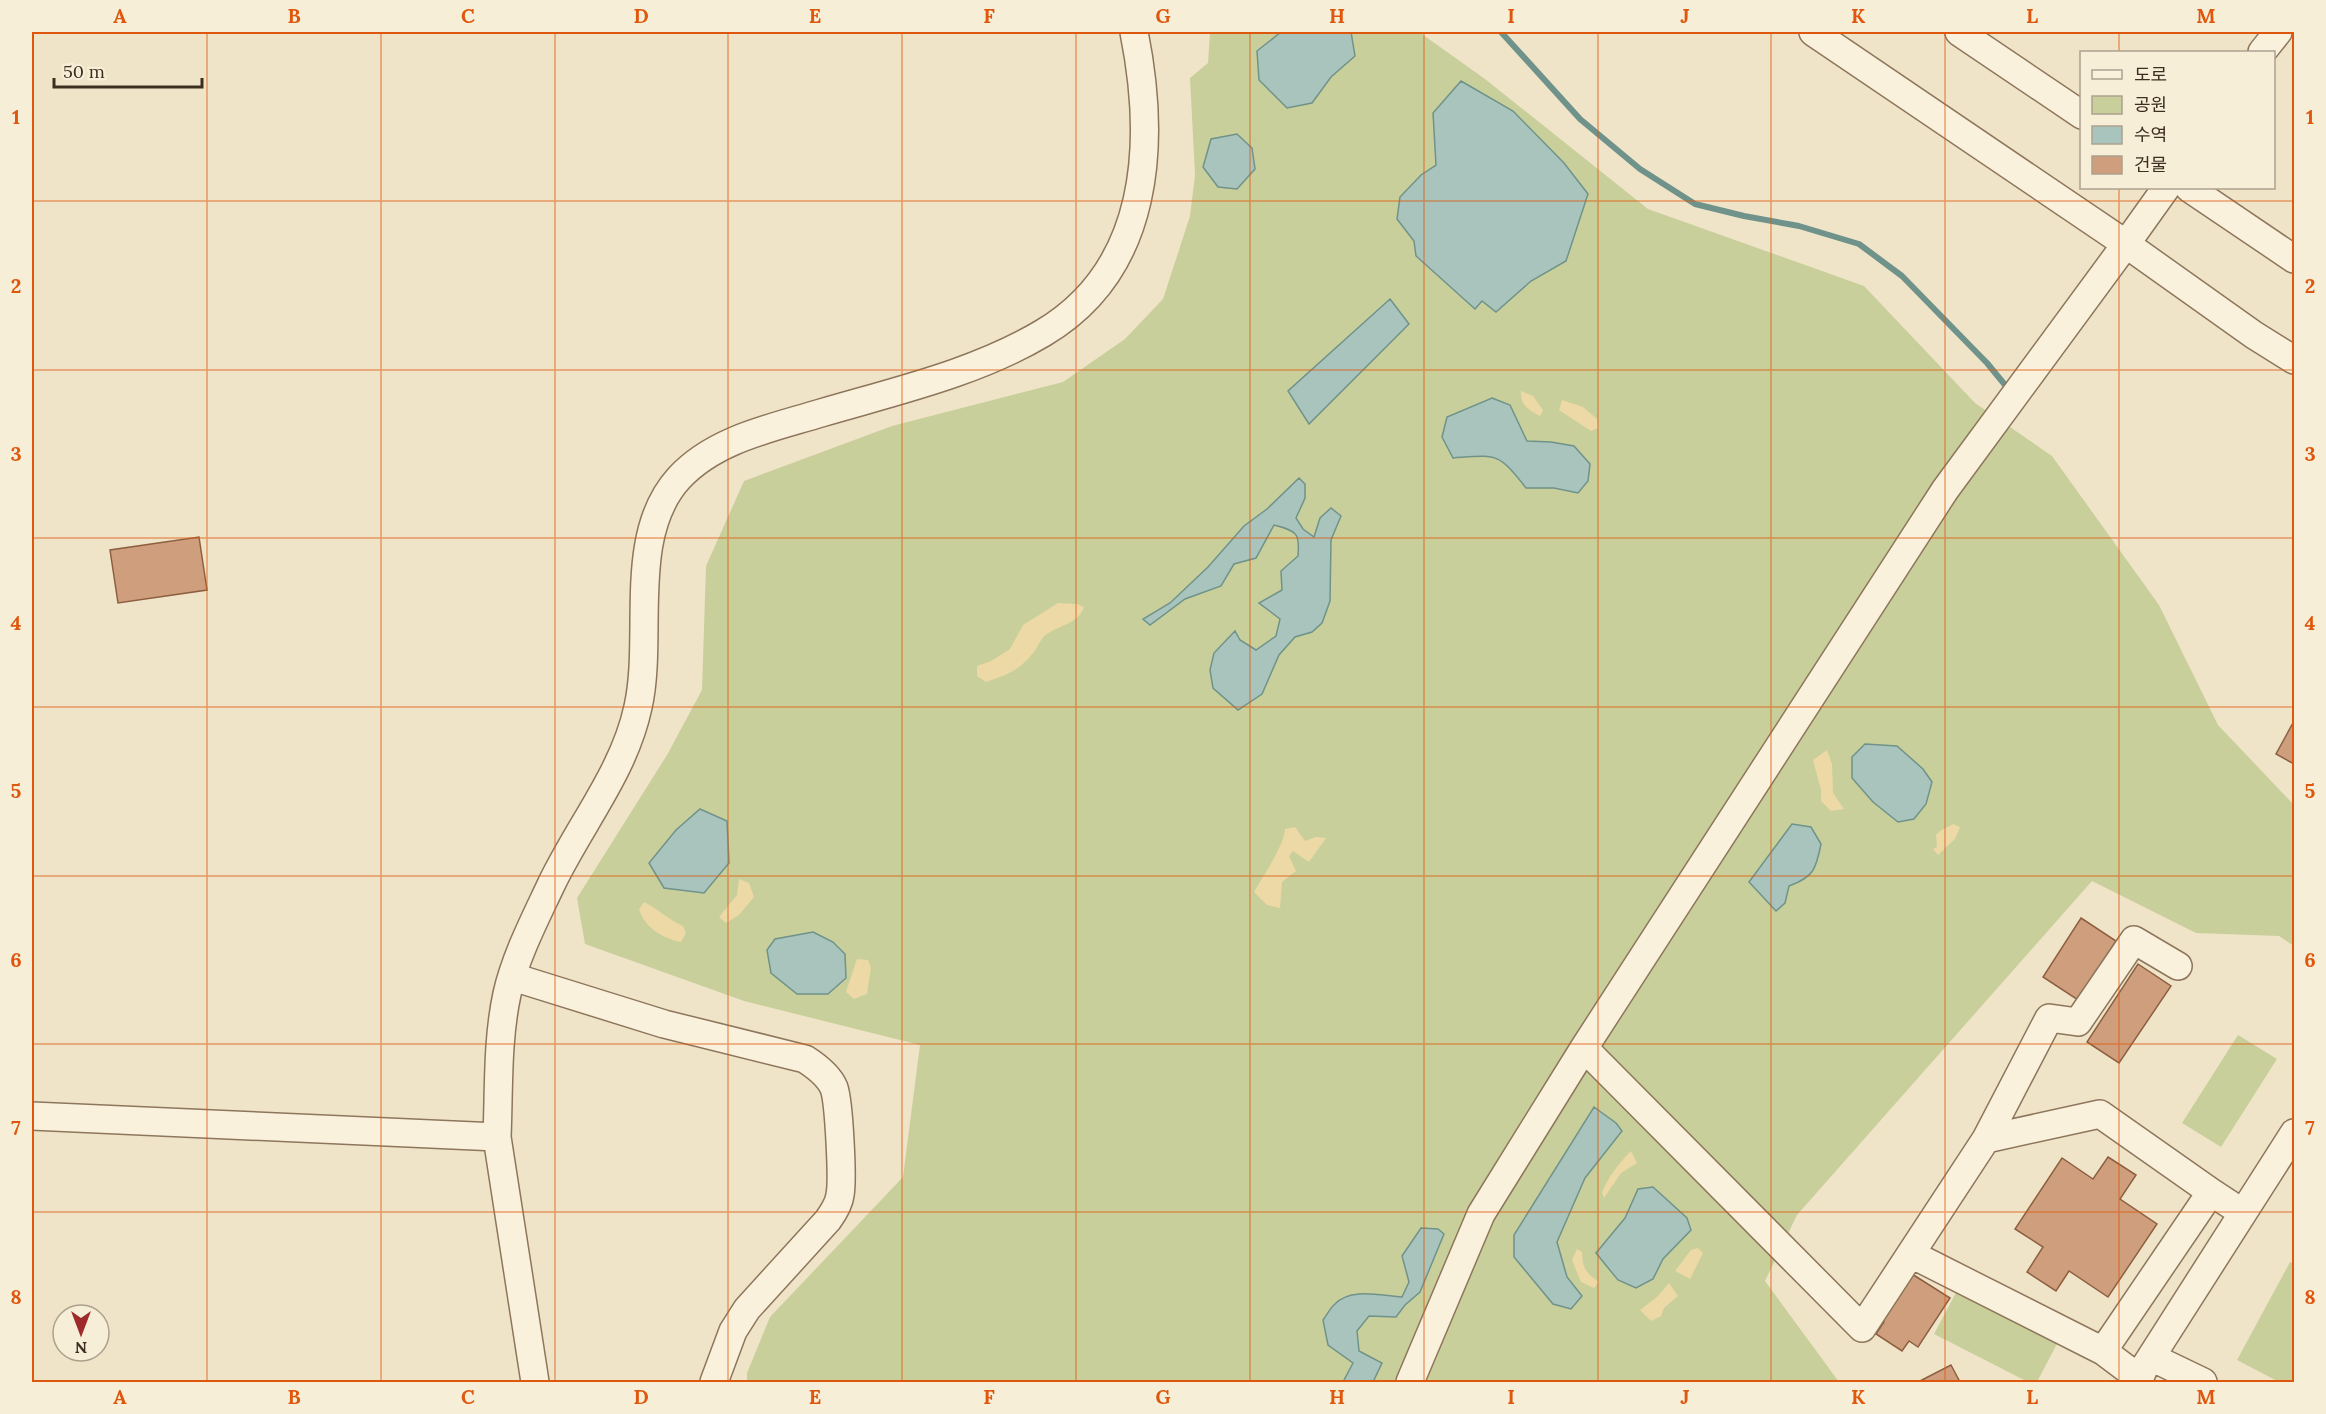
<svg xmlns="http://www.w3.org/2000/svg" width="2326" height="1414" viewBox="0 0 2326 1414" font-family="Lora,'Noto Sans KR',serif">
  <rect width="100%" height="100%" fill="#f0e4c8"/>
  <path fill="#c9cf9b" d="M1210,32h209l66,47 163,130 216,77 111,117 77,53 107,149 59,120 76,80v141l-15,-10 -83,-3 -104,-52 -295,334 -32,66 74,101h-1092v-9l23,-56 133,-140 17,-132 -176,-44 -159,-57 -8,-46 90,-143 35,-65 4,-124 38,-85 148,-55 171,-44 62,-43 38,-40 27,-83 5,-41 -5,-97 18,-15z
    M2238,1035l39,24 -56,88 -39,-24z
    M2290,1262l4,2v118h-15l-42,-22z
    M1959,1287l101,51 -23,44h-9l-94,-48z"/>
  <path fill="#ecd9a5" d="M1521,391l12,5 10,14 -3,6c-12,-6 -20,-12 -19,-25z
    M1562,400l21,7 14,12 1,9 -7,3 -32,-21z
    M1058,603l19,1 7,3c-6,17 -24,18 -37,27 -5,3 -8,10 -11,15 -15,21 -27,25 -50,33l-9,-6v-10l14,-5 19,-12 13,-24z
    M1827,750l5,14 1,29 11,16 -13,2 -10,-10v-11l-8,-30z
    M1953,824l7,3 -5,12 -17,16 -5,-6 4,-2 -1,-12 4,-4z
    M1295,827l10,14 11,-4 10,1 -17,24 -16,-11 -4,5 7,15 -14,11 -2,26 -13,-3 -13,-13c8,-14 31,-48 31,-63z
    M739,879l10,4 5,14 -15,18 -13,8 -7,-6 18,-22z
    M644,902c14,7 25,18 39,24l3,7 -5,9c-19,-4 -36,-14 -42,-33z
    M857,959l11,1 3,8 -4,26 -13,5 -8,-7z
    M1631,1151l6,12 -16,10 -17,25 -2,-5c6,-16 17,-30 29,-42z
    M1698,1248l5,5 -13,26 -15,-8 16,-21z
    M1577,1249l5,3c1,17 3,20 17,30l-5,6 -13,-6 -9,-22z
    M1669,1283l9,13 -14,12 -3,8 -10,5 -11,-11 17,-13z"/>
  <path fill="#a9c4bc" stroke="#6f938a" stroke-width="1.5" d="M1281,32h70l4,24 -24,21 -19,26 -25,5 -28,-28 -2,-29z
    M1461,81l52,30 51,52 24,31 -22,67 -35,20 -35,31 -14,-11 -7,8 -59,-53 -2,-15 -17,-22 3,-22 21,-22 15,-10 -3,-52z
    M1237,134l15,14 3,21 -18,20 -19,-2 -15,-20 8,-28z
    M1390,299l19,25 -100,100 -21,-33z
    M1492,398l18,7 17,36 24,1 23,4 16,18 -2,17 -10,12 -24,-5h-28c-28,-36 -29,-33 -73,-30l-11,-21 5,-20z
    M1299,478l6,6v14l-9,20 7,11 11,8 6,-19 11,-10 10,8 -10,24 -1,61 -8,22 -10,9 -17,5 -16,18 -17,39 -24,16 -25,-22 -3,-18 4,-17 21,-22 5,9 16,10 20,-14 4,-17 -21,-16 23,-13 -1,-19 17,-15c2,-23 -1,-25 -24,-31l-18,33 -22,6 -13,22 -36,13 -35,26 -7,-6 27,-16 38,-36 36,-41 23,-17z
    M1865,744l32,2 26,23 9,13 -6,22 -12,15 -16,3 -25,-20 -21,-24v-21z
    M700,809l27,12 2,42 -25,30 -40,-5 -15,-25 27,-33z
    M1792,824l19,3 10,17c-5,25 -7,33 -32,42l-4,17 -9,8 -27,-29z
    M813,932l20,10 12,12 1,24 -18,16h-31l-26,-21 -4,-23 8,-11z
    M1594,1107l22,16 6,8 -37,47 -28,64 10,35 15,19 -11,13 -18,-5 -39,-47v-22z
    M1653,1187l34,31 4,12 -28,29 -10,20 -17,9 -18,-8 -22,-27 29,-35 13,-29z
    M1421,1228l17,1 6,5 -24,58 -15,13 -9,12 -27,-1 -12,15 2,20 23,12 -9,19h-30l10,-19 -25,-18 -5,-25c4,-5 7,-12 12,-16 16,-17 47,-8 67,-7l7,-15 -7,-26z"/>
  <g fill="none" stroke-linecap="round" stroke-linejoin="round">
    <path stroke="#6f938a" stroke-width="6" d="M1501,32l79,87 60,50 55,35 49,12 55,10 60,18 43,32 85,87 23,28"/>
  </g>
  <path fill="#cf9f7d" stroke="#8d5f41" stroke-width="1.5" d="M199,537l8,53 -89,13 -8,-53z
    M2294,721v43l-18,-10z
    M2081,918l35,23 -38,59 -35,-23z
    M2138,964l33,22 -52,77 -32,-21z
    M2108,1157l28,18 -16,24 37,25 -49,73 -39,-26 -13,20 -29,-19 16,-25 -28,-18 47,-71 31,21z
    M1912,1274l38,24 -32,49 -9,-6 -7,10 -26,-17 8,-12 -1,-3z
    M1951,1365l9,17h-42z"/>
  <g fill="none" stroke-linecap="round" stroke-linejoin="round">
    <g stroke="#8d765c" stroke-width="30">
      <path id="minor" d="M1813,32l313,212 -181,246 -361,558 278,280 124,-189 114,-25 111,78
        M1959,32l123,83
        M2262,52l16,-20
        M2166,188l-40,56 128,91 40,25
        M2189,188l105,71
        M513,977l151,47 141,35c11,7 24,17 29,29 5,14 9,92 6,107 -1,9 -7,18 -12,25l-81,89 -14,22 -19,51
        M32,1116l465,21c2,-47 0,-97 10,-143 8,-36 27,-73 43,-107 28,-60 74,-114 88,-180 16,-71 -12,-171 41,-229 36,-39 93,-50 142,-65 75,-22 155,-40 222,-80 108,-64 113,-191 91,-301
        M497,1137l38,245
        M1986,1139l63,-121 29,4 56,-82 44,26
        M1911,1254l192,97
        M2151,1357l52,25
        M2139,1378l-36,-27 108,-159 32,21
        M1410,1382l71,-168 103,-166
        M2138,1382l6,-14 150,-235"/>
    </g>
    <use href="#minor" stroke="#faf1dc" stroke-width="27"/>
  </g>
  <path fill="none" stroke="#df570d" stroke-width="1.5" stroke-opacity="0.55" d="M207,32v1350M381,32v1350M555,32v1350M728,32v1350M902,32v1350M1076,32v1350M1250,32v1350M1424,32v1350M1598,32v1350M1771,32v1350M1945,32v1350M2119,32v20M2119,188v1194M32,201h2262M32,370h2262M32,538h2262M32,707h2262M32,876h2262M32,1044h2262M32,1212h2262"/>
  <rect width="2326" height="1414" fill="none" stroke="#f7eed8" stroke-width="66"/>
  <rect x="2080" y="51" width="195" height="138" fill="#f7eed8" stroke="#ada18e" stroke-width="1.5"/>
  <rect x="2092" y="70" width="30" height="9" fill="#faf1dc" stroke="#ada18e" stroke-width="1.5"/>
  <text x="2134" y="81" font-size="18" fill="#3d2e20">도로</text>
  <rect x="2092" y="96" width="30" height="18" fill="#c9cf9b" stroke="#ada18e" stroke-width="1.5"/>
  <text x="2134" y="111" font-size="18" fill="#3d2e20">공원</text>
  <rect x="2092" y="126" width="30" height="18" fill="#a9c4bc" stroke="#ada18e" stroke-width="1.5"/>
  <text x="2134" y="141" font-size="18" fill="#3d2e20">수역</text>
  <rect x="2092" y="156" width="30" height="18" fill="#cf9f7d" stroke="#ada18e" stroke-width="1.5"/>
  <text x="2134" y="171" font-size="18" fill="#3d2e20">건물</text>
  <g transform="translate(81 1333) rotate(180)"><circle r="28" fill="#f7eed8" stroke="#ada18e" stroke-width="1.5"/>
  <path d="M0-4.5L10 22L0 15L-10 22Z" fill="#9e2a2b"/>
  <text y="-9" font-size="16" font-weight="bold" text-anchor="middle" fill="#3d2e20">N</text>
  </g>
  <path d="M54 78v9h148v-9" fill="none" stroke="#3d2e20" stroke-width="3"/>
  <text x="63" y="78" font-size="18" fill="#3d2e20" stroke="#f7eed8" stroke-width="4.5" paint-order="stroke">50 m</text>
  <rect x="33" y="33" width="2260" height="1348" fill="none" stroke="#df570d" stroke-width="2"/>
  <g font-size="20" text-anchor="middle" font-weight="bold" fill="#df570d">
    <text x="120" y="23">A</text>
    <text x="294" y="23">B</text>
    <text x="468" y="23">C</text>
    <text x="641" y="23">D</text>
    <text x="815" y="23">E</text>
    <text x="989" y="23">F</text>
    <text x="1163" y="23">G</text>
    <text x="1337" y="23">H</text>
    <text x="1511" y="23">I</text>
    <text x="1685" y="23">J</text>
    <text x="1858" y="23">K</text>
    <text x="2032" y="23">L</text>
    <text x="2206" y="23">M</text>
    <text x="16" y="124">1</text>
    <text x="2310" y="124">1</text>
    <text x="16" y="293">2</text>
    <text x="2310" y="293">2</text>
    <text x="16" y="461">3</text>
    <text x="2310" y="461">3</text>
    <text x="16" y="630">4</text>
    <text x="2310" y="630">4</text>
    <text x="16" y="798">5</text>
    <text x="2310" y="798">5</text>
    <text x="16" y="967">6</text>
    <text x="2310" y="967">6</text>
    <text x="16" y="1135">7</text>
    <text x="2310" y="1135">7</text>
    <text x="16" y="1304">8</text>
    <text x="2310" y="1304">8</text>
    <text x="120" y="1404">A</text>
    <text x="294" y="1404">B</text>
    <text x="468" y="1404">C</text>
    <text x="641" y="1404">D</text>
    <text x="815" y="1404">E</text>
    <text x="989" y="1404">F</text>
    <text x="1163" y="1404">G</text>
    <text x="1337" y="1404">H</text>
    <text x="1511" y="1404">I</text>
    <text x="1685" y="1404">J</text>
    <text x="1858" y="1404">K</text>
    <text x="2032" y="1404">L</text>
    <text x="2206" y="1404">M</text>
  </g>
</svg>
